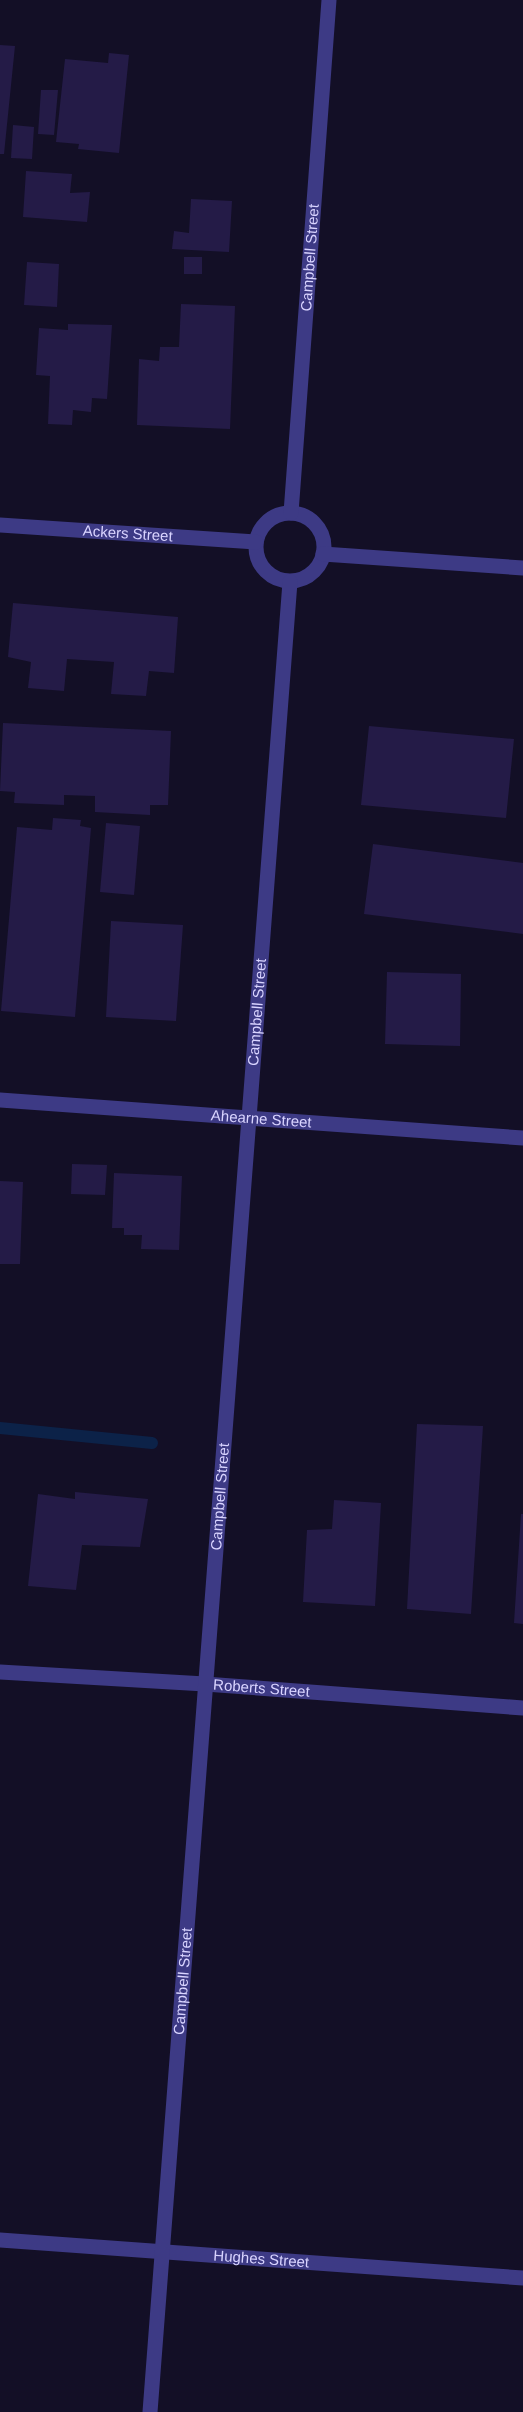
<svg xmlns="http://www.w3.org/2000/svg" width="523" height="2412" viewBox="0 0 523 2412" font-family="Helvetica,sans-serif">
  <rect width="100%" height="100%" fill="#130f26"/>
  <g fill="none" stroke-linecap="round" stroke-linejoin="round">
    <path stroke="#0c2248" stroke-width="12" d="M0,1428l152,15"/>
  </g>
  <path fill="#241b47" d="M0,45l15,1 -11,108h-4z
    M109,53l20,2 -10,98 -41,-4 1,-5 -23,-2 9,-83 43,4z
    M41,90h17l-4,45 -16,-1z
    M13,125l21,2 -2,32 -21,-1z
    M26,171l46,3 -2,19 20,-1 -3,30 -64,-5z
    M191,199l41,2 -3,51 -57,-3 2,-18 15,2z
    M184,257h18v17h-18z
    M27,262l32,2 -2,43 -33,-2z
    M181,304l54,2 -5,123 -93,-4 2,-66 20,2 1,-14h19z
    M68,324l44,1 -5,74 -15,-1 -1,14 -18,-2 -1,15 -24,-1 2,-48 -14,-1 3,-47 29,2z
    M13,603l165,14 -4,56 -25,-2 -3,25 -35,-2 3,-32 -47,-3 -3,32 -36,-3 3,-26 -23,-5z
    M3,723l168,8 -3,74h-18v10l-55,-3v-16l-31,-1v10l-50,-2 1,-11 -15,-1z
    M369,726l145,13 -8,79 -145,-13z
    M53,818l28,2 -1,6 11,2 -16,189 -74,-6 16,-184 35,3z
    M106,823l34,3 -6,69 -34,-3z
    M373,844l150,19v71l-159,-20z
    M111,921l72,4 -7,96 -70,-4z
    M387,972l74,2 -1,72 -75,-2z
    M72,1164l35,1 -2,30 -34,-1z
    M114,1173l68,3 -3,74 -38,-1 1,-14h-18v-7h-12z
    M0,1181l23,1 -3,82h-20z
    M417,1424l66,2 -12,188 -64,-5z
    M75,1492l73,7 -8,48 -58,-2 -6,45 -48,-4 10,-92 37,5z
    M334,1500l47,3 -6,103 -72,-4 4,-72 25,-1z
    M521,1514h2v110l-9,-1z"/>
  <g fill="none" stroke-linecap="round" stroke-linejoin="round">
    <g stroke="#3d3a85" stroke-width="15">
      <circle cx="290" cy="547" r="34"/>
      <path id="s1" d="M291,513l38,-513"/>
      <path id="s2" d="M0,525l256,17"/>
      <path d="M323,554l200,14"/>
      <path id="s3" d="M0,1100l523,38"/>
      <path id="s4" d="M0,1672l205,12 318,24"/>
      <path id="s5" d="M0,2240l523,38"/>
      <path id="s6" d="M150,2412l140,-1830"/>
    </g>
  </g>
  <g text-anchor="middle" stroke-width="6" stroke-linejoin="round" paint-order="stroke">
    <g font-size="15" fill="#d9d4ff" stroke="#130f26">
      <text dy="5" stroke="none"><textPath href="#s1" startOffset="256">Campbell Street</textPath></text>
      <text dy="5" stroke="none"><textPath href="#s2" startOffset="128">Ackers Street</textPath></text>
      <text dy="5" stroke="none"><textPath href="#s6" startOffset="1404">Campbell Street</textPath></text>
      <text dy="5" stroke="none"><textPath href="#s3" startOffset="262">Ahearne Street</textPath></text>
      <text dy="5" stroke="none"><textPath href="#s6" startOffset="918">Campbell Street</textPath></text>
      <text dy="5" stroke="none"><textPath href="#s4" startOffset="262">Roberts Street</textPath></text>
      <text dy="5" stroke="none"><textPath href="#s6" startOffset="432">Campbell Street</textPath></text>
      <text dy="5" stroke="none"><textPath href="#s5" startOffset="262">Hughes Street</textPath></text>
    </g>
  </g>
</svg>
